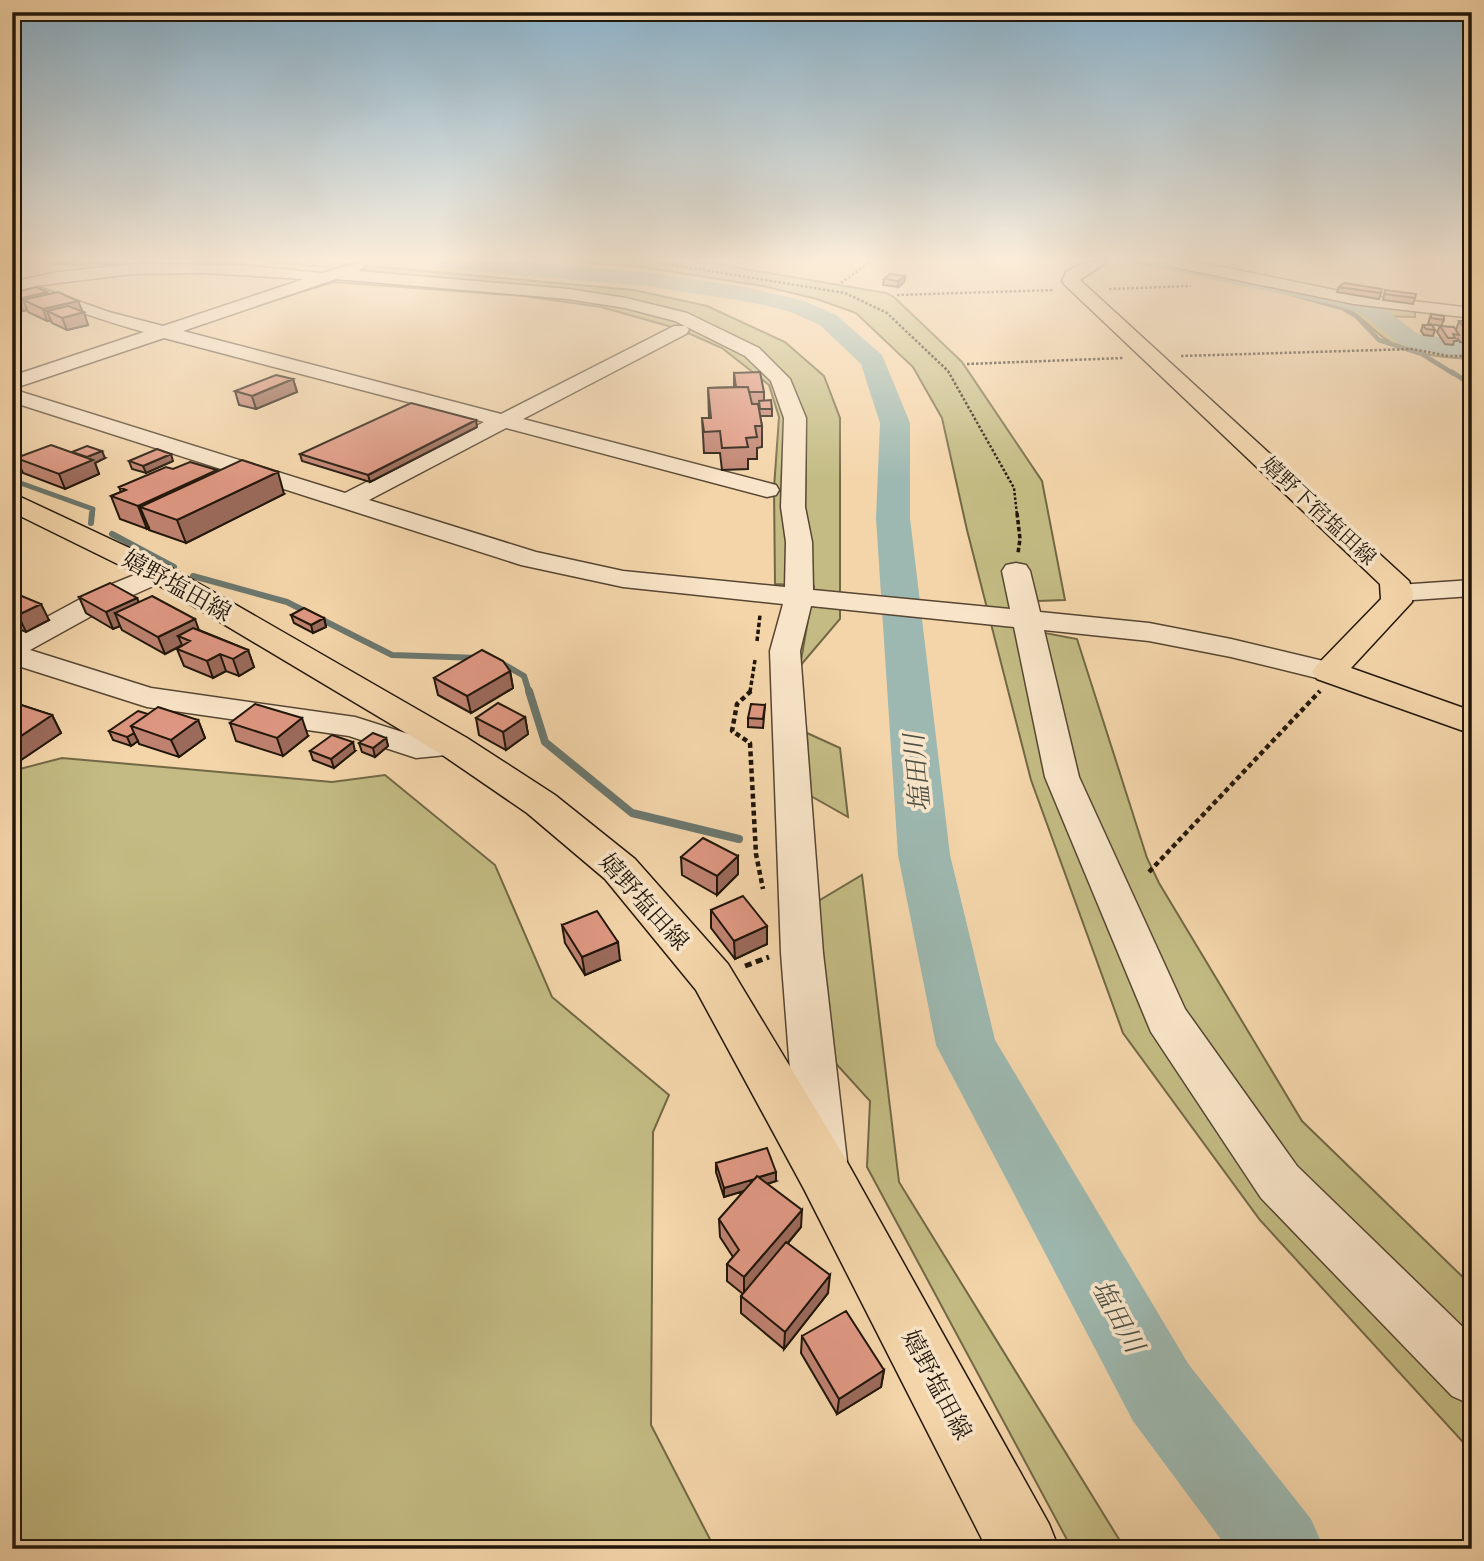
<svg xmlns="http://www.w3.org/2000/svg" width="1484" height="1561" viewBox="0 0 1484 1561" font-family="'IM FELL Double Pica','Noto Serif JP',serif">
  <rect width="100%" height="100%" fill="#f4d5aa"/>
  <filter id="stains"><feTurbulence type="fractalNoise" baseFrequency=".00286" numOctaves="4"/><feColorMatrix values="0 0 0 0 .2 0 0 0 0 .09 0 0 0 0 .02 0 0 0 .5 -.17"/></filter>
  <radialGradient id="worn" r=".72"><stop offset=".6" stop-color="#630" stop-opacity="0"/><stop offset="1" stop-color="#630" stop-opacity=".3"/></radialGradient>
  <path fill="#c3bb83" stroke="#726846" stroke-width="2" d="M269,262h55l310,28 73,16 78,36 39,34 16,42v201l-40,47 14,-80 -39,-2 -1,-96 5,-71 -10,-32 -47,-37 -43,-19 -78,-22 -77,-11 -190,-14 -129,40 134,-46 21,2 12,-7z
    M577,262h127l182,31 8,4 68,65 80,119 23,119 -54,2 7,26 59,11 70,219 12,25 143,238 170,165v166l-212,-232 -137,-187 -92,-253 -64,-250 -25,-112 -29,-51 -57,-54 -39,-14 -54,-13 -122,-19z
    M1161,264l254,48v5l-45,-1 31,24 35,9 36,3v7c-26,-1 -67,-5 -88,-21 -15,-11 -26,-26 -44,-32 -60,-19 -122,-29 -184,-41z
    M807,733l33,15 8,69 -39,-22z
    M62,758l270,24 53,-7 110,90 57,132 117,98 -16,37 -2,293 64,124h-703v-778z
    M862,875l37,307 226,367h-53l-205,-382 3,-66 -40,-44 -15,-154z"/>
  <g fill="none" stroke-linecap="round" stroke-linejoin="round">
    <path stroke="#6b776e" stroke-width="4.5" d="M1138,262l118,22 86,24 14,8 23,24 43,14 32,20"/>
    <path stroke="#6b776e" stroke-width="5" d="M1452,372l20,13
      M12,480l81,29 -1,6"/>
    <path stroke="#6b776e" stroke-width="6" d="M91,523l1,-10
      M112,534l62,33
      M193,576l94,26 105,53 87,3
      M498,661l26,15 5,16"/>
    <path stroke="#6b776e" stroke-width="8" d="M529,691l16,51 87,71 107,26"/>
    <path stroke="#6b776e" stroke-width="13" d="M1161,1393l82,156"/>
    <path fill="#9db8b0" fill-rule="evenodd" d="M429,262h91l125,10 105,16 54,13 32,14 46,40 28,68v95l40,337 45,185 194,325 122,154 13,30h-96l-95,-128 -197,-376 -38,-190 -22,-337 4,-95 -19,-59 -41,-39 -32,-14 -38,-9 -105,-16 -206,-18 -7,-2z
      M1147,262h43l149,30 39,12 40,30 54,8v16l-36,-4 -36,-10 -38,-30 -28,-9 -177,-37 -7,-2z"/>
    <g stroke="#564632" stroke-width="3">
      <path id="minor" d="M362,262l4,4 -8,5 210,18 58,9 61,15 72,35 31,31 16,39 -1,89 7,35 1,48 197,19 -8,-38 4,-6 10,-2 10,2 4,6 10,41 109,11 82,16 109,26 4,7 -4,7 -11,2 -98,-24 -82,-16 -105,-11 35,147 106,232 112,157 175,170v69l-20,-9 -191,-198 -110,-166 -106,-255 -31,-150 -203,-21 -11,45 23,302 24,208 -8,16 -17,6 -17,-6 -8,-16 -16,-208 -11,-302 13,-47 -160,-17 -102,-22 -509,-163v-26l132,-44c-45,-12 -87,-29 -132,-42v-8l3,-1 44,-9 73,-8 109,1 81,8zM204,273l100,6 -141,47 -54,-14 -74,-26 97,-12zM336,279l232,20 57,9 50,13 70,35 26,25 13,37 -3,89 5,35 -1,45 -162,-16 -87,-19 -167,-52 137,-72 261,69 9,-2 3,-5 -3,-5 -253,-66 163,-85 3,-4 -3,-4h-12l-173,88 -318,-83zM164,338l320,84 -139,71 -333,-104z
        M1166,262h32l156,32 118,14v10l-118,-14 -180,-37z
        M159,565l10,2 4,6 -4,6 -54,24 -85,47 121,38 204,29 63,20 36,-1 12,3 5,7 -5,7 -50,5 -67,-22 -202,-29 -135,-43v-28l83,-45z
        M1472,580v16l-74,5 -10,-2 -4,-6 4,-6 10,-2z"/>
    </g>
    <g stroke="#21160a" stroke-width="3">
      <path id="major" d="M1085,262h22l-27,18 329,301 4,12 -1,9 -61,66 121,43v23l-155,-55 -5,-7 5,-7 64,-66 -1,-15 -315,-299 -3,-4 4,-9z
        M12,493l158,74 297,171 88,57 80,64 93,105 114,189 207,371 10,25h-72l-183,-360 -108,-199 -91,-111 -78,-66 -86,-59 -293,-175 -136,-67z"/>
    </g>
    <path stroke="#21160a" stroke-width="2.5" stroke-dasharray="2.5 2" stroke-linecap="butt" d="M654,262l191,31 42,20 61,58 66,117 3,27
      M841,283l29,-21
      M1109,289l82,-3
      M897,295l157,-5
      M1181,356l231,-7 37,7h23
      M967,364l156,-6"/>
    <path stroke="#21160a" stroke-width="3.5" stroke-dasharray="4.5 2.5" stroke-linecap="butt" d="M1017,513l3,26 -2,14
      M757,641l3,-26
      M750,692l5,-32"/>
    <path stroke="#21160a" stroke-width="4.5" stroke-dasharray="5 3.5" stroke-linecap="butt" d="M751,691l-14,13 -5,27 18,12 6,111 7,35
      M1149,872l171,-181"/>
    <path stroke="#21160a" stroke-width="5" stroke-dasharray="7 4.5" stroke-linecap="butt" d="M745,966l24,-9"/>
    <use href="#minor" fill="#f8e4c8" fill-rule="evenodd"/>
    <use href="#major" fill="#f4d5aa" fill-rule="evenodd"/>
  </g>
  <path fill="#bf8270" stroke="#21160a" stroke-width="2" d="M55,262h31l-8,3 -23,-1z
    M86,262h28l-6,3z
    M905,276l-1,6 -6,5 -15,-2 1,-6z
    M1339,287l42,6 -2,6 -42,-7z
    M1385,290l30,8 -2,6 -30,-4z
    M12,293l35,1 31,7 10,24 -21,5 -15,-7 -1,-2h-4l-19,-9 -1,-2 -4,1 -10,-5z
    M1431,314l13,6 -3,6 -13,-2z
    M1459,321l13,1v21l-12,-1 -2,-3 -1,2h-3l-1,4 -8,-1 -8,-12 3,-6 16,4z
    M1423,325l12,5 -2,6 -9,-1 -3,-4z
    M734,373l30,19v9l8,8v7h-12l-2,-10 4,20v21l-5,1v11h-9v10l-26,1 -2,-17h-16l-2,-35h7l-1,-30 26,-1z
    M293,379l4,13 -41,17 -17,-4 -4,-14z
    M477,427l-107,55 -68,-21 -2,-7z
    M72,452l33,6 -10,5 4,11 -34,15 -42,-16 -7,-15z
    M129,461h44l-27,12 -14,-4z
    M173,469l44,3 67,22 -98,49 -37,-13v-2l-2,1 -27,-10 -9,-23 10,-4 -2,-5z
    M12,592l37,28 -23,12 -14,-6z
    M79,597l60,5 60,28 49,20 6,17 -15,9 -13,-5 -13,7 -29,-12 -7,-17 5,-4 -17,9 -43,-24 -2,-4 -7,3 -27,-16z
    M291,615l33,3 2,9 -13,6 -19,-10z
    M510,671l3,17 -42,25 -33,-18 -4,-17z
    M12,702l40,13 9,18 -40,27 -9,-3z
    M765,705l-2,23 -15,-1v-9z
    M148,714l50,6 7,18 -26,19 -40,-13 -1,-3 -7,5 -18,-6 -4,-9z
    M525,717l3,17 -22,16 -27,-15 -3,-17z
    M230,723l78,13 -25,20 -47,-15z
    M386,738l2,8 -13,11 -13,-5 -3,-9z
    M310,751h45l-21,17 -21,-8z
    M738,856v18l-21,21 -35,-20 -1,-18z
    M711,910l56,16v18l-32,15 -24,-31z
    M562,925l58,35 -35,15 -20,-32z
    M716,1163l60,18 -9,3 34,43 -13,16 40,50 -44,56 -43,-36v-17l2,-2 -16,-13v-17l6,-7 -13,-20 -1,-18 25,-28 -20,6 -8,-25z
    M802,1336l82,34 -3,17 -44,27 -36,-61z"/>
  <path fill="#9b6a5b" stroke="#21160a" stroke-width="2" d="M905,276l-1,6 -6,5v-6z
    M47,292l4,12 -28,-4 4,10 -4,1 -5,-12z
    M78,301l5,12 -36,-2 4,10h-4l-4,-12z
    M84,312l4,13 -21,5 -5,-12z
    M293,379l4,13 -41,17 -4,-13z
    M476,420l1,7 -107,55 -2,-7z
    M102,451l3,7 -10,5 4,11 -34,15 -6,-15 25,-16z
    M171,454l2,7 -27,12 -3,-7z
    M217,470l7,23 -84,14 9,21 -2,1 -9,-23z
    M278,472l6,22 -98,49 -9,-23z
    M137,598l7,17 -29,-2 5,13 -7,3 -7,-17z
    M41,604l8,16 -23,12 -8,-17z
    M324,618l2,9 -13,6 -2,-8z
    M195,619l6,17h-23l4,9 -17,9 -7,-17z
    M248,650l6,17 -15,9 -6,-17z
    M220,654l6,17 -13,7 -6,-17z
    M510,671l3,17 -42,25 -4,-17z
    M52,715l9,18 -40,27 -9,-18z
    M525,717l3,17 -22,16 -3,-18z
    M302,718l6,18 -25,20 -6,-18z
    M198,720l7,18 -26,19 -8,-17z
    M134,733l4,8 -7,5 -4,-9z
    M386,738l2,8 -13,11 -2,-9z
    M353,742l2,9 -21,17 -3,-9z
    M738,856v18l-21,21v-19z
    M767,926v18l-32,15 -1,-18z
    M618,942l2,18 -35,15 -3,-18z
    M776,1172v9l-52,16v-9z
    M802,1210l-1,17 -57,68v-18z
    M830,1275l-2,18 -44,56 1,-17z
    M884,1370l-3,17 -44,27 2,-15z"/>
  <path fill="#de9782" stroke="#21160a" stroke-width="2" d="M890,274l15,2 -7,5 -14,-2z
    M1344,283l38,6 -1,4 -42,-6z
    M36,287l11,5 -29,7 -6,-3v-3z
    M1385,290l31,4 -1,4 -30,-4z
    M58,292l20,9 -35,8 -20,-9z
    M68,306l16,6 -22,6 -15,-7z
    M1431,314l13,2v4l-13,-2z
    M1459,321l13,1v8l-7,-1z
    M1423,325h9l3,5 -9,-1z
    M1440,326l14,1 5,8 -6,-1 2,4h-7z
    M760,372l4,20h-15l-1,-5h-12l-2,-14z
    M276,375l17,4 -41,17 -17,-5z
    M748,387l4,17h6l4,22h-7l2,11 -11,1 2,9 -26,1 -2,-17 -16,1 -2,-14h9l-3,-30z
    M771,400l1,9h-12l-1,-8z
    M411,403l65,17 -108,55 -68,-21z
    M51,445l42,15 -34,14 -43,-16z
    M87,446l15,5 -15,6 -15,-5z
    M157,449l14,5 -28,12 -14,-5z
    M242,460l36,12 -101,48 -37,-13z
    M190,462l27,8 -79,36 -27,-10 15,-6 -7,-3 47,-20 7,2z
    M110,583l27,15 -31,14 -27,-15z
    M12,592l29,12 -23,11 -6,-2z
    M152,596l43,23 -37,18 -43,-24z
    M304,608l20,10 -13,7 -20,-10z
    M193,628l55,22 -15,9 -13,-5 -13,7 -30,-12 13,-8 -12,-5z
    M482,650l21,11 7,10 -43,25 -33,-18z
    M12,702l40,13 -40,27z
    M498,703l27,14 -22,15 -27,-14z
    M255,704l47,14 -25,20 -47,-15z
    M751,704l14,1 -2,14 -15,-1z
    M158,707l40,13 -27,20 -40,-14z
    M138,711l10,3 -17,12 3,7 -7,4 -18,-6z
    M373,733l13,5 -13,10 -14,-5z
    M332,735l21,7 -22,17 -21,-8z
    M703,838l35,18 -21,20 -36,-19z
    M743,896l24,30 -33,15 -23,-31z
    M597,911l21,31 -36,15 -20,-32z
    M767,1148l9,24 -17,5 -2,-1 -2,3 -31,9 -8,-25z
    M757,1176l45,34 -58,67 -17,-13 12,-14 -20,-31z
    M786,1242l44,33 -45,57 -44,-36z
    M846,1311l38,59 -45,29 -37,-63z"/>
  <linearGradient id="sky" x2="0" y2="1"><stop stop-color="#8ab6d2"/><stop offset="0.54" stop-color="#faecd9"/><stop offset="1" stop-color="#faecd9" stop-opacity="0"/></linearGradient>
  <rect width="1484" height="481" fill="url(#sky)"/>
  <g text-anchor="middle" stroke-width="7" stroke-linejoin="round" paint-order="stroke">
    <g font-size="21" fill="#21160a" stroke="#f8e4c8">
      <text transform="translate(1319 511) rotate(43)" y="7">嬉野下宿塩田線</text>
    </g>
    <g font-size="24" fill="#21160a" stroke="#f8e4c8">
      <text transform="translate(177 586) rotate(29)" y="8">嬉野塩田線</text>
      <text transform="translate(644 902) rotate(48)" y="8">嬉野塩田線</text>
      <text transform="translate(937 1385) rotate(62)" y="8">嬉野塩田線</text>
    </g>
    <g font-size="26" font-style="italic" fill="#4c4f44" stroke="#f8e4c8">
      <text transform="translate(917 773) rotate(-95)" y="9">塩田川</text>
      <text transform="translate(1118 1316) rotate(61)" y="9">塩田川</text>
    </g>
  </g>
  <rect width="1484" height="1561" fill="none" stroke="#f4d5aa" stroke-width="42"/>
  <rect x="14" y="14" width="1456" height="1533" fill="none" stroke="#21160a" stroke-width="3.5"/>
  <rect x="21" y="21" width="1442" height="1519" fill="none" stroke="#21160a" stroke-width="2"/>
  <rect width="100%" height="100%" filter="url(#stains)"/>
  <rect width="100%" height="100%" fill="url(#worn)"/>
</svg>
